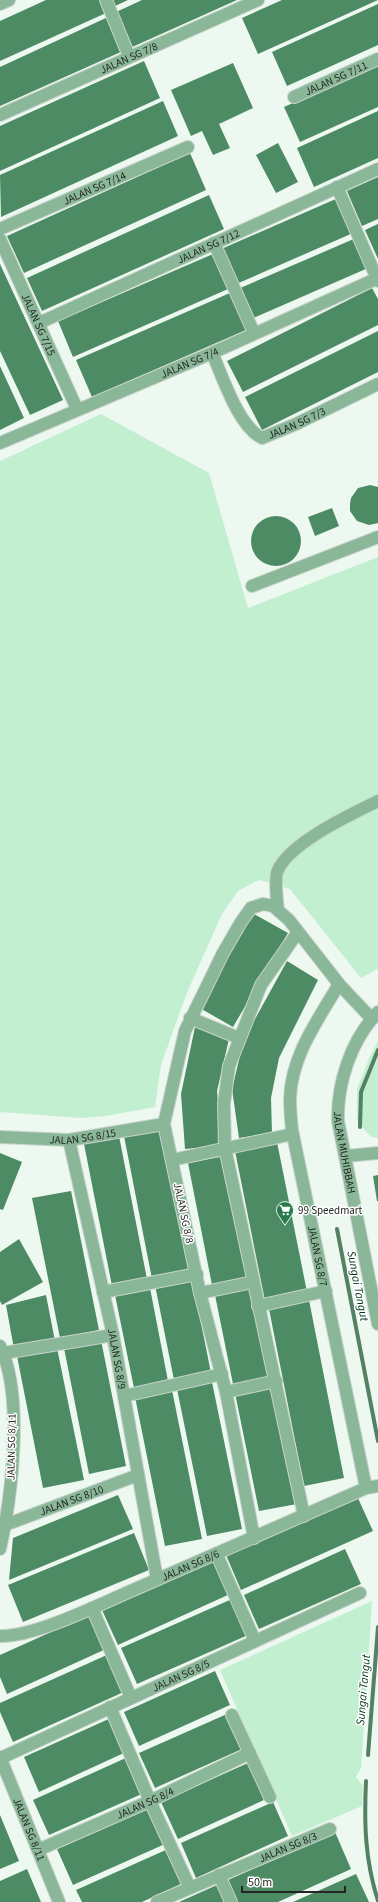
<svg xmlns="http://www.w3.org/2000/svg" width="378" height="1902" viewBox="0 0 378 1902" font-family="'Source Sans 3',sans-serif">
  <rect width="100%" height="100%" fill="#edf8f0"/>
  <path fill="#c3efd1" d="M101,414l108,59 39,135 130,-51v412l-17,9 -71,-89 -31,-9 -21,11 -16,23 -36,81 -25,70 -6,42 -49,9 -25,2 -81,-6v-651z
    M378,1041v97l-7,-1 -14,-16v-32l13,-33z
    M372,1601l-11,167 -5,9 7,9 -1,20 -70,30 -72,-166z"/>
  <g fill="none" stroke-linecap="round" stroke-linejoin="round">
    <path stroke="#548164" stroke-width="4" d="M360,1127l1,-35 17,-42
      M337,1229l41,212
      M368,1755l10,-128
      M366,1781c-2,43 -1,79 12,120"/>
  </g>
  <path fill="#4d8b64" d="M46,0h54l6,13 -106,48v-40z
    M110,0h18l-15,7z
    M142,0h95l-107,48 -16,-35z
    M282,0h96l-120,54 -16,-36z
    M378,4v41l-91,41 -15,-34z
    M108,17l15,34 -123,55v-39z
    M144,61l16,37 -160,73v-45z
    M233,63l20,45 -34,16 11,24 -17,7 -11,-24 -11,5 -20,-46z
    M378,65v42l-78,35 -16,-35z
    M163,101l15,35 -177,81 -1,-42z
    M378,111v47l-64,29 -17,-39z
    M278,143l20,39 -22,11 -20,-38z
    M190,153l16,37 -182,83 -17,-37z
    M378,177v42l-16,7 -15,-35z
    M209,195l15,34 -182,82 -15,-33z
    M338,198l15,35 -119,52 -15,-35z
    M378,224v35l-13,-29z
    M356,238l12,30 -117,51 -13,-30z
    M213,254l15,35 -155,68 -15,-36z
    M0,264l63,136 -33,15 -30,-64z
    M372,288l6,11v26l-135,67 -16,-31z
    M230,293l16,37 -154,67 -16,-37z
    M378,331v41l-116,58 -17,-33z
    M0,366l24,52 -24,12z
    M370,485l8,2v36l-9,2 -12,-4 -7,-10v-7l1,-6 7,-10z
    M332,508l7,18 -24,10 -7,-19z
    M251 541a25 25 0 1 1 50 0a25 25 0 1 1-50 0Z
    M252,913l36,20 -55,94 -35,-20z
    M287,961l31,19 -39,78 -8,40 1,35 -33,5 -7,-49 12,-50z
    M195,1027l34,12 -12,52 5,55 -37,3 -4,-55z
    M160,1129l29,142 -37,8 -28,-143z
    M119,1136l28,143 -35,7 -28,-142z
    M277,1142l30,150 -42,9 -30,-150z
    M0,1153l22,9 -19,48 -3,-1z
    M225,1156l24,122 -37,7 -24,-122z
    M378,1175v26h-1l-4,-25z
    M71,1191l28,139 -39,8 -28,-140z
    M19,1239l24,43 -41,23 -2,-4v-49z
    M192,1278l19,95 -37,7 -19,-95z
    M150,1288l18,93 -34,7 -19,-93z
    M253,1288l18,89 -38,7 -18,-89z
    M46,1295l9,46 -41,8 -8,-44z
    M309,1300l35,178 -40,8 -35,-177z
    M101,1340l25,126 -37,8 -25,-126z
    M57,1348l27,132 -41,8 -26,-132z
    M212,1382l30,147 -35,7 -30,-147z
    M273,1386l24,118 -38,7 -24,-118z
    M172,1390l30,149 -37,7 -30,-149z
    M118,1495l15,34 -124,51 4,-42z
    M357,1496l16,35 -132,59 -15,-35z
    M134,1533l15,37 -126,52 -15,-37z
    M345,1549l16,35 -102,45 -15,-34z
    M214,1559l16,35 -112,51 -16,-35z
    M232,1599l16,36 -111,49 -16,-36z
    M91,1614l15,35 -99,45 -7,-17v-22z
    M109,1654l17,37 -113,51 -13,-30v-9z
    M215,1671l15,34 -91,41 -15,-34z
    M227,1714l15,35 -87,39 -16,-35z
    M111,1718l15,34 -87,40 -15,-35z
    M128,1757l16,36 -95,42 -16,-35z
    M248,1763l16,37 -86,39 -17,-37z
    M273,1802l15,34 -92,42 -15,-35z
    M149,1808l16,36 -92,41 -16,-36z
    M0,1815l19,46 -19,8z
    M335,1832l16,37 -73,33h-41l-9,-22z
    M168,1849l15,34 -41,19h-60l-6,-12z
    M27,1869l14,33h-41v-21z
    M356,1874l13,28h-76z
    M217,1885l8,17h-46z"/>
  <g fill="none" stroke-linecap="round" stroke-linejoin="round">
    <g stroke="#c9d2cb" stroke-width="14">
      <g id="minor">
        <path d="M106,0l23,56"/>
        <path d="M0,4l9,-4"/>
        <path id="s1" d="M294,97l84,-38"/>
        <path id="s2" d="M0,115l258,-115"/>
        <path d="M337,187l41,94"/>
        <path id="s3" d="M0,229l188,-82"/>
        <path id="s4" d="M0,239l77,170"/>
        <path d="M214,243l40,90"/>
        <path id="s5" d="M39,323l339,-154"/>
        <path id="s6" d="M212,353c11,24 26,73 50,85l34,-14 82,-40"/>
        <path id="s7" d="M0,443l212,-90 166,-75"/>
        <path d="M252,586l126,-49"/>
        <path d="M278,910c-1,-9 -4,-33 0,-40 13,-28 72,-55 100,-69"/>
        <path d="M298,932l-37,53 -32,81 -5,38 1,44 79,368"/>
        <path id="s8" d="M339,984c-21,36 -48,72 -49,115 0,10 1,21 2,31l74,358"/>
        <path id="s9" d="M378,1012c-27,28 -41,71 -40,109l40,203"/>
        <path d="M190,1018l49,20"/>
        <path id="s10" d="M0,1137l69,3 95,-16"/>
        <path id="s11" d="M69,1140l44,195 44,244"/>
        <path d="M346,1156l32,-3"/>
        <path d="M172,1160l121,-26"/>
        <path d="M103,1292l94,-18"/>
        <path d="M200,1293l53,-11"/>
        <path d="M258,1306l68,-15"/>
        <path d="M0,1346c24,49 12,150 0,203"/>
        <path d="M4,1353l109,-18"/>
        <path d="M226,1392l50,-11"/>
        <path d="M124,1396l98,-22"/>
        <path id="s12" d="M5,1525l133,-50"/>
        <path d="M254,1538l-28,-146 -26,-99 -36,-169 21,-93 38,-78 18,-31 10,-14 12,-4 10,2 16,14 50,64 33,35"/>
        <path d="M217,1555l38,86"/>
        <path d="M92,1608l39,90"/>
        <path id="s13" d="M0,1636c35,1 100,-32 133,-46 78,-34 156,-68 233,-102l12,-2"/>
        <path d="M110,1707l40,94 40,87"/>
        <path d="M232,1715l38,82"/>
        <path id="s14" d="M0,1757l59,145"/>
        <path id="s15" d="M1,1758l359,-165"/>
        <path id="s16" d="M38,1850l112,-49 100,-48"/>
        <path d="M219,1875l12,27"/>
        <path id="s17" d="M157,1902l173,-73"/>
      </g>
    </g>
    <use href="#minor" stroke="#89b798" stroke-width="12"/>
  </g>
  <defs>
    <g id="supermarket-pin" transform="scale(0.9)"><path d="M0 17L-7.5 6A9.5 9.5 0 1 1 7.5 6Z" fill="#297b4d" stroke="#fff"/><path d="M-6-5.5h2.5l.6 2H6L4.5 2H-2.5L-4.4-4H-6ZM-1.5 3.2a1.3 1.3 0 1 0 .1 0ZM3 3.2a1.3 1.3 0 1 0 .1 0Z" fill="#fff"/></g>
  </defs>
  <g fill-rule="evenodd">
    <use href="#supermarket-pin" x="285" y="1210"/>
  </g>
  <g text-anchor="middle" stroke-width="3" stroke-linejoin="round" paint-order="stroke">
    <g font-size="11" fill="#232724" stroke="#fff">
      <text dy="4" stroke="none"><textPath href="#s2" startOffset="141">JALAN SG 7/8</textPath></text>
      <text dy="4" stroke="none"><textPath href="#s1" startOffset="46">JALAN SG 7/11</textPath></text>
      <text dy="4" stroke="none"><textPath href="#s3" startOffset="103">JALAN SG 7/14</textPath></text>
      <text dy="4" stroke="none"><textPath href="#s5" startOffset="186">JALAN SG 7/12</textPath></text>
      <text dy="4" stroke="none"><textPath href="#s4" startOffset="94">JALAN SG 7/15</textPath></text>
      <text dy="4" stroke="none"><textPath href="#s7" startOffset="206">JALAN SG 7/4</textPath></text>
      <text dy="4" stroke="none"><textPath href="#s6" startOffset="138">JALAN SG 7/3</textPath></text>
      <text dy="4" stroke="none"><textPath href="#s10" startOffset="83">JALAN SG 8/15</textPath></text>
      <text dy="4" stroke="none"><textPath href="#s9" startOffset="151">JALAN MUHIBBAH</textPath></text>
      <text transform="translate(184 1213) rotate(78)" y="4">JALAN SG 8/8</text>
      <text dy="4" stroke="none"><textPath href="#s8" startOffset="286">JALAN SG 8/7</textPath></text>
      <text dy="4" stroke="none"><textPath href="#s11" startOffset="224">JALAN SG 8/9</textPath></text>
      <text transform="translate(11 1447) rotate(-89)" y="4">JALAN SG 8/11</text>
      <text dy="4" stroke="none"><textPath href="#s12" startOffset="71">JALAN SG 8/10</textPath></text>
      <text dy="4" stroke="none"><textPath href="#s13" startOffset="204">JALAN SG 8/6</textPath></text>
      <text dy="4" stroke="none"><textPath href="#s15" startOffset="198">JALAN SG 8/5</textPath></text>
      <text dy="4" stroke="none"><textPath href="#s16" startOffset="117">JALAN SG 8/4</textPath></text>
      <text dy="4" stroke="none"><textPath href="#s14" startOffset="78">JALAN SG 8/11</textPath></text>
      <text dy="4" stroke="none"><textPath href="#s17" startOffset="142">JALAN SG 8/3</textPath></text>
    </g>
    <g font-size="11" fill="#232724" stroke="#fff" text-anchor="start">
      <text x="298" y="1214">99 Speedmart</text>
    </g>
    <g font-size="12" font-style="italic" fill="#02361c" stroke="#fff">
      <text transform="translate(358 1286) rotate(79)" y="4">Sungai Tangut</text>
      <text transform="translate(363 1690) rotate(-85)" y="4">Sungai Tangut</text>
    </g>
  </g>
  <path d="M242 1886v6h103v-6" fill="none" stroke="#232724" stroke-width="2"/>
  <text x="248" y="1886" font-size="12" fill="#232724" stroke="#ffffff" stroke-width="3" paint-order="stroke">50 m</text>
</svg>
